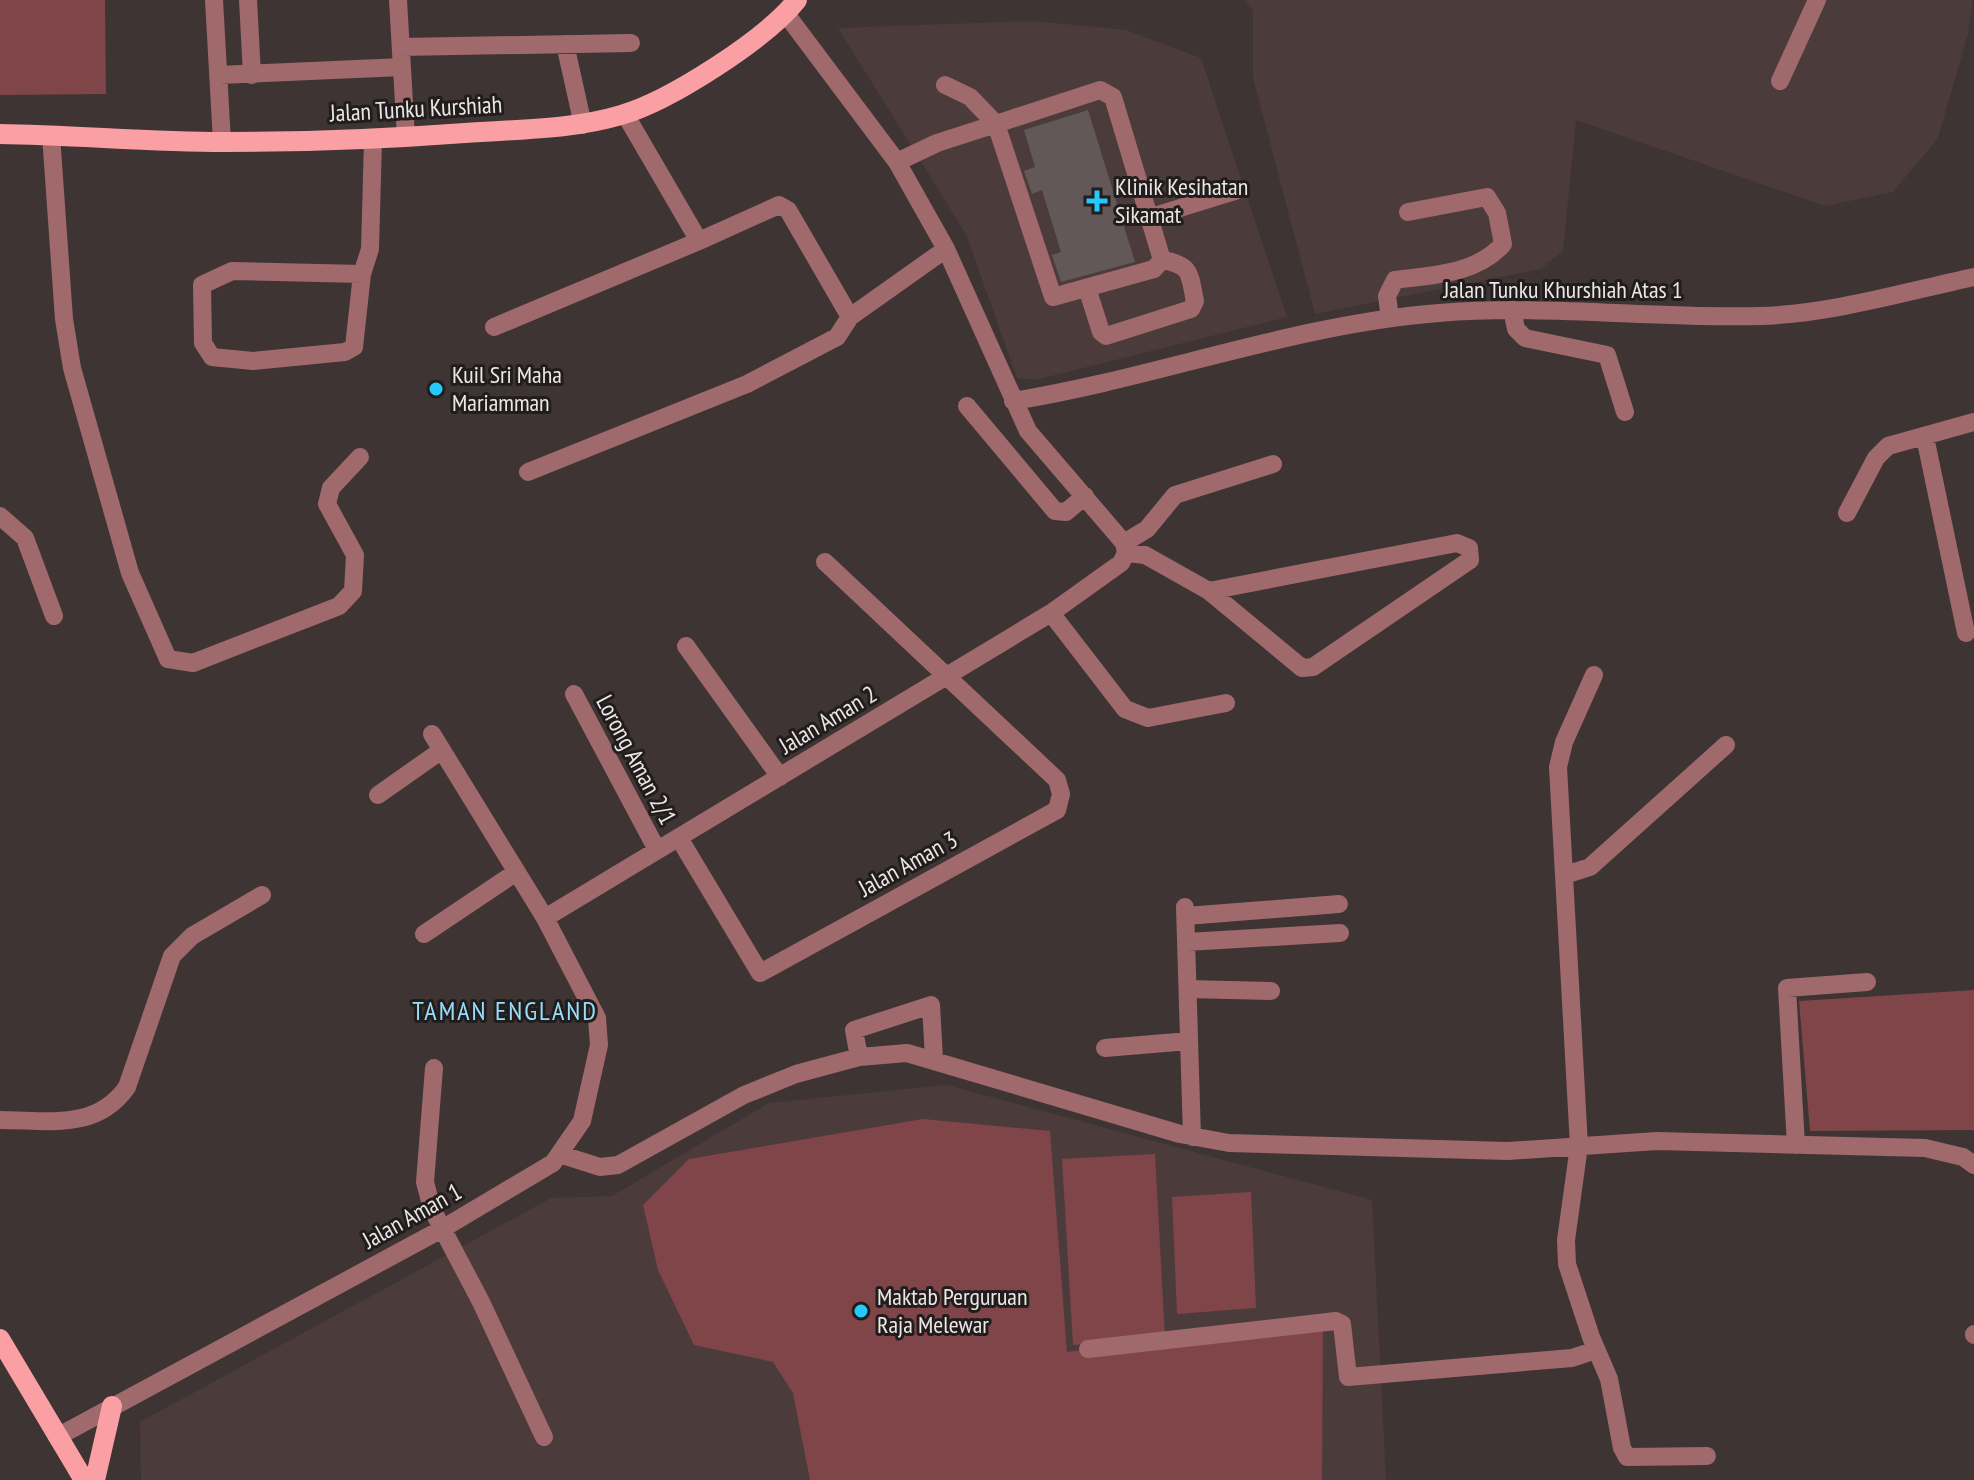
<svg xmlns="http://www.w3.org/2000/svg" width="1974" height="1480" viewBox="0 0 1974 1480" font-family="'PT Sans Narrow',sans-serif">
  <rect width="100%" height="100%" fill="#3e3434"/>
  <path fill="#4c3b3b" d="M1244,0h729l-5,34 -30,104 -45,54 -68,14 -249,-86 -13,131 -22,18 -226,45 -62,-236v-69z
    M1034,21l92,9 75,28 86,259 -252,63 -18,-2 -51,-144 -128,-206z
    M947,1085l425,115 14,280h-1245l-1,-58 411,-224 61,-2 157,-93z"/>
  <path fill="#804549" d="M0,0h105l1,94 -106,1z
    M1974,990v140l-164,1 -11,-130z
    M923,1119l127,12 17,221 96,-13 -90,6 -11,-186 93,-5 10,184 158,-22 -1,164h-512l-17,-87 -20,-31 -79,-17 -36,-75 -15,-65 46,-46z
    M1251,1192l5,116 -79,6 -5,-117z"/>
  <path fill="#635858" d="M1088,110l47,152 -74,20 -9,-27 9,-3 -19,-62 -10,4 -8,-23 11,-4 -11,-37z"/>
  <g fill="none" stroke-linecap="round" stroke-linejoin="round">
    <path stroke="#a0696c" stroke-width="18" d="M214,0l8,142
      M248,0l4,75
      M398,0l8,137
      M786,14l111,148 49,87 82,182 96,112 2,10
      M565,44l18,81
      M401,47l230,-4
      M219,75l183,-8
      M1780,81l37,-81
      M1100,90l13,7 49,163 -8,9 -101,28 -57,-173z
      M625,114l74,127 80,-36 9,5 62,107
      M51,135l13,184 8,49 58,205 38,86 25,4 146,-57 14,-15 2,-36 -28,-51 4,-16 29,-31
      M897,162l40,-19 59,-19 -26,-27 -25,-12
      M1151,217l84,-26
      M362,274l-130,-3 -30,14 1,58 9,14 41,4 92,-9 9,-5 8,-73 8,-25 3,-109
      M1087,288l14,44 5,4 85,-27 4,-8c-6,-28 -3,-36 -33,-41
      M1512,309l4,20 9,9 82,17 18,57
      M1390,318l-3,-22 8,-16c38,-5 82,-6 108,-36l-6,-31 -10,-16 -79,15
      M494,327l205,-86
      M1013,401c143,-23 282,-77 426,-88 107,-9 214,6 321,3 71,-2 144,-24 214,-39
      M967,406l88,105 11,1 19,-16
      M1925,437l41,196
      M528,472l219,-88 90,-47 13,-20 96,-68
      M1847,513l29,-55 12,-12 86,-24
      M0,516l25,22 29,78
      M1124,543l23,-14 28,-34 98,-31
      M1126,553l19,2 64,36 93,77 11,-1 157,-107 -1,-12 -12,-5 -248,48
      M1051,613l74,96 23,9 78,-15
      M686,646l94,131
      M1594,675l-30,67 -6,25 21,379 -13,94 1,24 24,73 18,42 13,69 5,9 80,-1
      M574,694l82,154
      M378,795l64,-45
      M679,838l81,135 297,-163 4,-16 -4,-14 -232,-218
      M1565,875l25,-8 136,-122
      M1185,907l7,230
      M1186,916l153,-12
      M545,918l506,-305 70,-50 5,-10
      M424,934l91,-61
      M1187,942l153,-9
      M1188,989l83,2
      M1105,1048l84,-7
      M859,1057l-5,-27 77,-25 3,54
      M434,1068l-9,114 7,27 49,93 63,135
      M0,1120c49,0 96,11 127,-33l45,-131 20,-20 70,-41
      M1796,1145l-9,-157 80,-6
      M559,1154l41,13 18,-2 126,-70 52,-21 63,-17 48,-4 273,81 49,9 279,8 149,-10 268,7 38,9 11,8
      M1974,1335v-1
      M1088,1349l248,-28 6,3 6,53 224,-19 24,-8
      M57,1437l385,-208 111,-66 29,-42 17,-76 -2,-27 -52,-100 -113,-184"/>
    <path stroke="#faa0a5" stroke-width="20" d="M0,134c75,1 149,8 224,8 80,0 161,-3 241,-9 53,-4 106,-3 156,-18 49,-14 145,-76 176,-115
      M0,1339l84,141
      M95,1480l17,-74"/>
  </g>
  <g fill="#24c9fe" stroke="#221d1d" stroke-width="3">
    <path d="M1093 189h8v8h8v8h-8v8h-8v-8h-8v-8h8z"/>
    <circle cx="436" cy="389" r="8"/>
    <circle cx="861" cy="1311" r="8"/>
  </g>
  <g text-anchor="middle" stroke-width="6" stroke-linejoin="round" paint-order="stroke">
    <g font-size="24" fill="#ece6e6" stroke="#221d1d">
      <text transform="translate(416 109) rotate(-3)" y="8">Jalan Tunku Kurshiah</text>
      <text x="1563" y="298">Jalan Tunku Khurshiah Atas 1</text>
      <text transform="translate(828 720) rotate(-31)" y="8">Jalan Aman 2</text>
      <text transform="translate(636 760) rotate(62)" y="8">Lorong Aman 2/1</text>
      <text transform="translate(908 864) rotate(-29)" y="8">Jalan Aman 3</text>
      <text transform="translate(412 1216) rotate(-29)" y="8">Jalan Aman 1</text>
    </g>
    <g font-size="24" fill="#ece6e6" stroke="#221d1d" text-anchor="start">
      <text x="1115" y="195">Klinik Kesihatan<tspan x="1115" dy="28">Sikamat</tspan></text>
      <text x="452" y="383">Kuil Sri Maha<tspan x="452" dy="28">Mariamman</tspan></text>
      <text x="877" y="1305">Maktab Perguruan<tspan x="877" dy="28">Raja Melewar</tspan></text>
    </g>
    <g font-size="26" letter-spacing="2" fill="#98ddfa" stroke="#221d1d">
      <text x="505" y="1020">TAMAN ENGLAND</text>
    </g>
  </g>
</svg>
